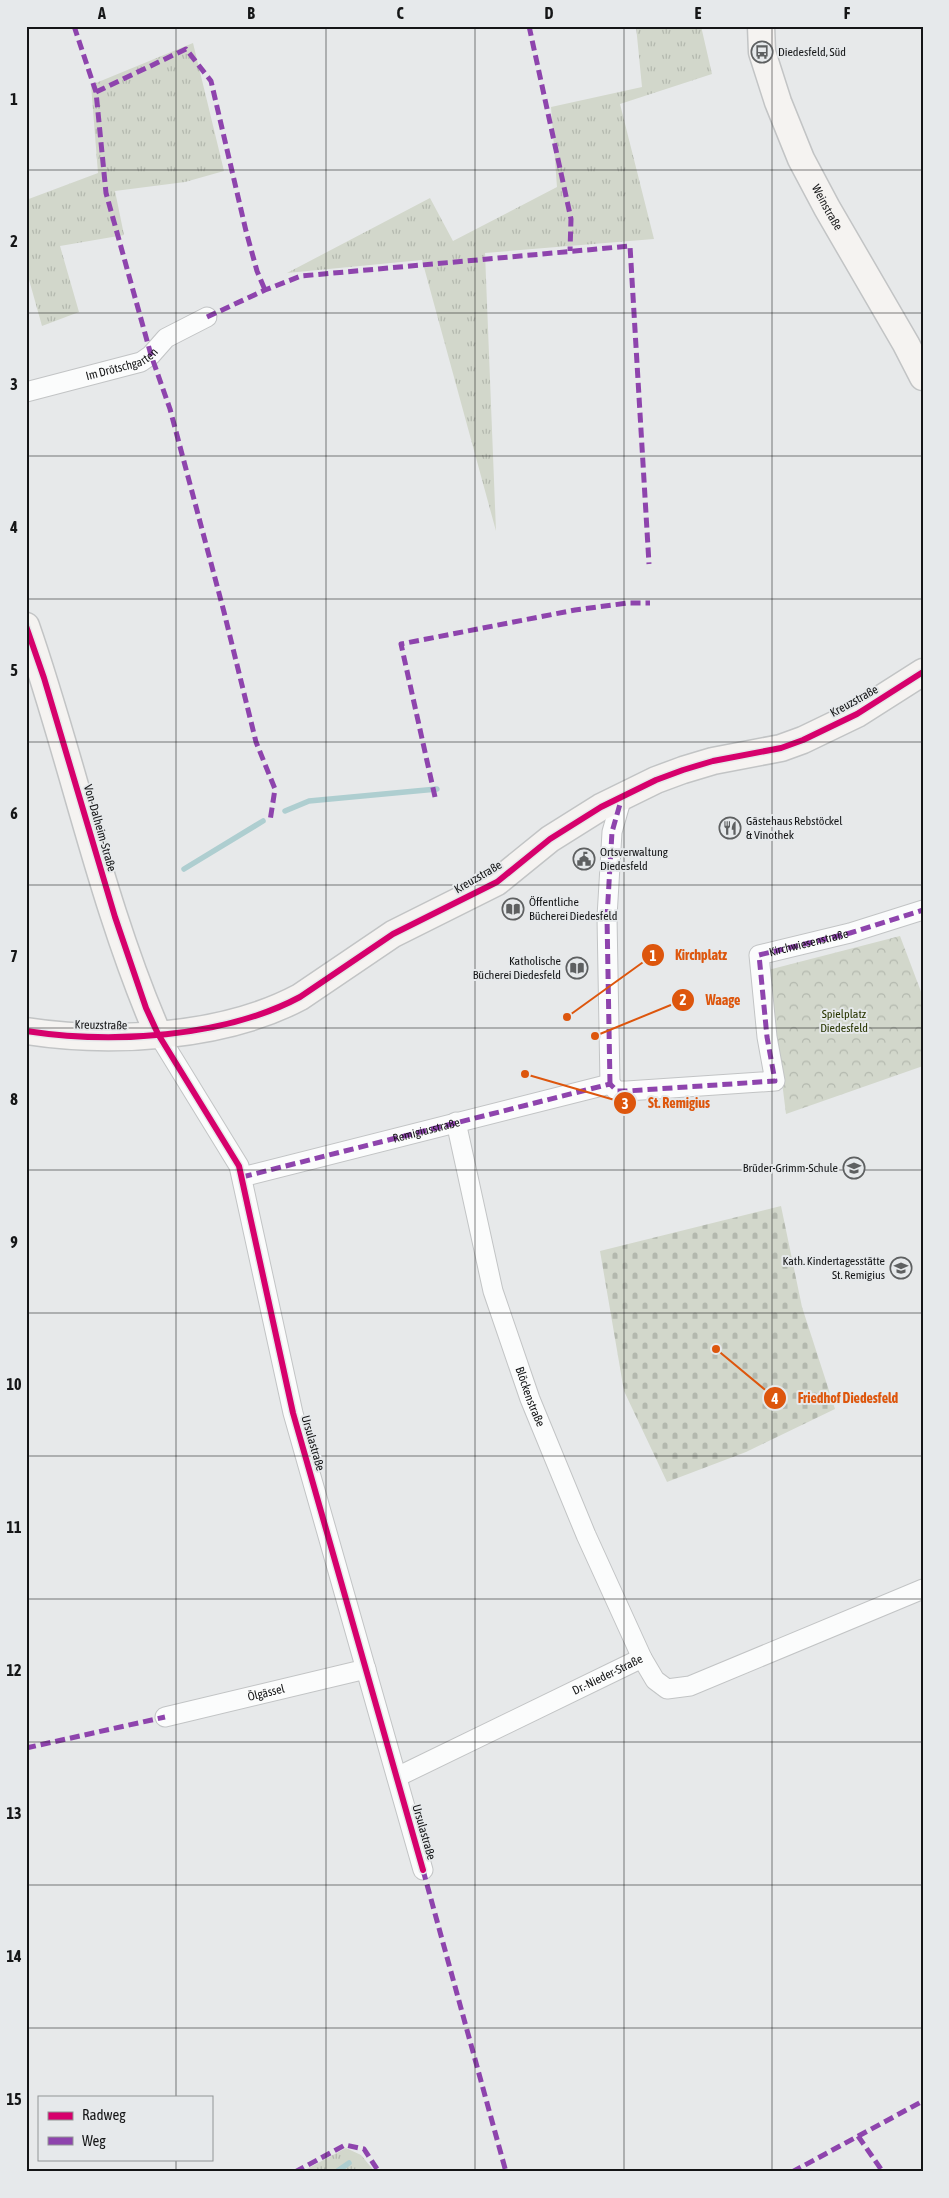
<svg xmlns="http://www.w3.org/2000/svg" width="949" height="2198" viewBox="0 0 949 2198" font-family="'Asap Condensed',sans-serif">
  <defs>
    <pattern id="grass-tufts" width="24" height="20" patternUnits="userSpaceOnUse" patternTransform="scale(1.25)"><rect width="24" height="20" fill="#d2d7cb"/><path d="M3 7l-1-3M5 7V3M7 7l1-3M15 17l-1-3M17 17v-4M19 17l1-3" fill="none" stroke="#b3b8ae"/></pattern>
    <pattern id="forest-crowns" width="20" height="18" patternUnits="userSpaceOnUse" patternTransform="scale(1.25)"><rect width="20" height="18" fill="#d2d7cb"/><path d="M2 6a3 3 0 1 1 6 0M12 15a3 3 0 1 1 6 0" fill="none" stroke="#b3b8ae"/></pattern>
    <pattern id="cemetery-stones" width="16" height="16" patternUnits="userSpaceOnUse" patternTransform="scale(1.25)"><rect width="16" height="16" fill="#d2d7cb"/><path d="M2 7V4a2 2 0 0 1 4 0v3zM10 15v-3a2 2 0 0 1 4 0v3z" fill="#b3b8ae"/></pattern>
  </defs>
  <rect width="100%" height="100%" fill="#e7e9ea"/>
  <path fill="url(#grass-tufts)" d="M636,26h65l11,48 -92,30 34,135 -169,14 11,278 -74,-271 -135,13 143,-75 23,43 104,-54 -6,-80 91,-20z
    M193,43l31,128 -39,11 -70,9 9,44 -64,11 19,66 -37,14 -16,-57v-69l72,-27 -7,-88z
    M346,2148l15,7 14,17h-74z"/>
  <path fill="url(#forest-crowns)" d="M900,936l23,61v69l-137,48 -18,-144z"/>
  <path fill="url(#cemetery-stones)" d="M781,1206l21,101 33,102 -89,43 -79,30 -43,-91 -24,-140z"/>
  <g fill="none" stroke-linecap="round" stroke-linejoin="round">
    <path stroke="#aeced0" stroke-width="5.5" d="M285,811l24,-10 128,-12
      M184,869l79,-48
      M336,2172l13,-9"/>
    <g stroke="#c2c4c5" stroke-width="21">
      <g id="street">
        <path id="s1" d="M26,392l115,-30 10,-7 15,-17 41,-21"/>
        <path d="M158,1034l81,132 54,247 130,457"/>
        <path d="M610,1084l-3,-167 5,-85 10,-35"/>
        <path id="s2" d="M456,1122l37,169 37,108 56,136 56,123 13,22 12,9 23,-3 233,-97"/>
        <path d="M242,1177l368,-93 7,7h10l148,-10 -8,-44 -8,-82 91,-22 73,-23"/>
        <path id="s3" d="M165,1717l201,-48"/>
        <path id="s4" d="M397,1777l245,-119"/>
      </g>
    </g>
    <g stroke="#c2c4c5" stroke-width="29">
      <g id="secondary">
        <path id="s5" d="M761,26l1,26 16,50 23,57 26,49 79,136 17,33"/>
        <path d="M26,626c47,135 75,277 132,408"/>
        <path d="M26,1031c85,13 197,7 274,-34l93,-63 104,-52 53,-43 51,-32 55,-27 27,-10 30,-9 68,-13 22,-8 54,-26 66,-42"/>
      </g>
    </g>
    <use href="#street" stroke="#fbfcfc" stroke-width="19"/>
    <use href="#secondary" stroke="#f5f3f1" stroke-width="26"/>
    <g stroke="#8e44ad" stroke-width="5" stroke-dasharray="10 5" stroke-linecap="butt">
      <path d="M74,26l22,66 10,101 45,162 19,54 54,203 32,130 19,47 -5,32"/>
      <path d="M529,26l42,193 -1,32"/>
      <path d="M96,92l90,-43 25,32 35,150 11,40 8,19"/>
      <path d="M207,317l58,-27 36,-14 329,-30 19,318"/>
      <path d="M435,797l-34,-153 174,-34 53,-7h22"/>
      <path d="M610,1084l-3,-167 5,-85 10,-35"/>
      <path id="s6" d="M242,1177l368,-93 7,7h10l148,-10 -8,-44 -8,-82 91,-22 73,-23"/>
      <path d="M26,1748l139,-31"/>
      <path d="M423,1870l83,302"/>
      <path d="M858,2136l25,36"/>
      <path d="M295,2172l50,-27 19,4 15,23"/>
      <path d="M792,2172l131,-71"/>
    </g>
    <g stroke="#e6e9eb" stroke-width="9">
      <path id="cycleway" d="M26,626l18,52 71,239 31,91 12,26 81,132 54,247 130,457
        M26,1031c85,13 197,7 274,-34l93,-63 104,-52 53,-43 51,-32 55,-27 27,-10 30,-9 68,-13 22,-8 54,-26 66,-42"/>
    </g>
    <use href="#cycleway" stroke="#d6006c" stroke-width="6"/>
  </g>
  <path fill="none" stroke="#151617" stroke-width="1" stroke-opacity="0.55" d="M176,26v2071M326,26v2146M475,26v2146M624,26v2146M772,26v2146M26,170h897M26,313h897M26,456h897M26,599h897M26,742h897M26,885h897M26,1028h897M26,1170h897M26,1313h897M26,1456h897M26,1599h897M26,1742h897M26,1885h897M26,2028h897M176,2159v13"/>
  <defs>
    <g id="bus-ring" transform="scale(1.125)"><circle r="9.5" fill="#e6e9eb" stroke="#5e6061" stroke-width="1.5"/><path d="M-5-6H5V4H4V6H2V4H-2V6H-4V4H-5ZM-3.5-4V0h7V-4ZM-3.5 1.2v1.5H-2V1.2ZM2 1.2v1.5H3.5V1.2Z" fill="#5e6061"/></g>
    <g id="restaurant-ring" transform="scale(1.125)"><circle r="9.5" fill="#e6e9eb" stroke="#5e6061" stroke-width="1.5"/><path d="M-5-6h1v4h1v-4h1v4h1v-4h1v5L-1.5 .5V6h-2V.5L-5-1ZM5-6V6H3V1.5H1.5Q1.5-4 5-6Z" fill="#5e6061"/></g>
    <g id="civic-ring" transform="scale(1.125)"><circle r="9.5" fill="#e6e9eb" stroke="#5e6061" stroke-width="1.5"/><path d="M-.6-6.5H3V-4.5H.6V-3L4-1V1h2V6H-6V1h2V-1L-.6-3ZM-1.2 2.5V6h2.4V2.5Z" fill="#5e6061"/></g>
    <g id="library-ring" transform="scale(1.125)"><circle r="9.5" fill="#e6e9eb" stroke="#5e6061" stroke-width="1.5"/><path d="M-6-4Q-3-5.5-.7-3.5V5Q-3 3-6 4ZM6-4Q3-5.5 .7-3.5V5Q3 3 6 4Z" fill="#5e6061"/></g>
    <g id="school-ring" transform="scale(1.125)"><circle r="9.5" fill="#e6e9eb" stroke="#5e6061" stroke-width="1.5"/><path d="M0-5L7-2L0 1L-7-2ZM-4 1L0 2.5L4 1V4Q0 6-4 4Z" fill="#5e6061"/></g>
  </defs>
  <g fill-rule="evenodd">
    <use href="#bus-ring" x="762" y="52"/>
    <use href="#restaurant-ring" x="730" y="828"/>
    <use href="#civic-ring" x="584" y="859"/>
    <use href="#library-ring" x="513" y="909"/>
    <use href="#library-ring" x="577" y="968"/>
    <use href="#school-ring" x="854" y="1168"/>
    <use href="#school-ring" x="901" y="1268"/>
  </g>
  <g text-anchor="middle" stroke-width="4" stroke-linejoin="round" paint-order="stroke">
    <g font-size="12" fill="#151617" stroke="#e6e9eb" text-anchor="start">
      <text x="778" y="56">Diedesfeld, Süd</text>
      <text x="746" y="825">Gästehaus Rebstöckel<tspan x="746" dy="14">&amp; Vinothek</tspan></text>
      <text x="600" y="856">Ortsverwaltung<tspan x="600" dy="14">Diedesfeld</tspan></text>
      <text x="529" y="906">Öffentliche<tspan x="529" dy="14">Bücherei Diedesfeld</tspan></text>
      <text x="561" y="965" text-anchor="end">Katholische<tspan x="561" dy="14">Bücherei Diedesfeld</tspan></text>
      <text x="838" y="1172" text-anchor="end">Brüder-Grimm-Schule</text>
      <text x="885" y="1265" text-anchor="end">Kath. Kindertagesstätte<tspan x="885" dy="14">St. Remigius</tspan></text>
    </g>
    <g font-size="12" fill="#151617" stroke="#e6e9eb">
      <text dy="4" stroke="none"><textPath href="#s5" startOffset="195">Weinstraße</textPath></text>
      <text dy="4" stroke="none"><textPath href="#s1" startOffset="100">Im Drötschgarten</textPath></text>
      <text transform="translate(854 701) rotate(-29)" y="4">Kreuzstraße</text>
      <text transform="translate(100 828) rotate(74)" y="4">Von-Dalheim-Straße</text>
      <text transform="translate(478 877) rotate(-30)" y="4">Kreuzstraße</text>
      <text dy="4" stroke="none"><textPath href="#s6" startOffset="726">Kirchwiesenstraße</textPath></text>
      <text transform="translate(101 1025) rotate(1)" y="4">Kreuzstraße</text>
      <text dy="4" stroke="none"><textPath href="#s6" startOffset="190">Remigiusstraße</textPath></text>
      <text dy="4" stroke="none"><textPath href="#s2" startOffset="285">Blöckenstraße</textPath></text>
      <text transform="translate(313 1443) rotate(74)" y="4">Ursulastraße</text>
      <text dy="4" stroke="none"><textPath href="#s4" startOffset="234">Dr.-Nieder-Straße</textPath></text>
      <text dy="4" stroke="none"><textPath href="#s3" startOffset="104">Ölgässel</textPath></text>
      <text transform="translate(424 1832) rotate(74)" y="4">Ursulastraße</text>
    </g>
    <g font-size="12" fill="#283500" stroke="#e6e9eb">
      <text x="844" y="1018">Spielplatz<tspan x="844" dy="14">Diedesfeld</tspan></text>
    </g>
  </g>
  <path fill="none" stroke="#dd560d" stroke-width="2" d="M567 1017L653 955M595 1036L683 1000M525 1074L625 1103M716 1349L775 1398"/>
  <g fill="#dd560d" stroke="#e6e9eb" stroke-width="2">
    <circle cx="567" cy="1017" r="5"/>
    <circle cx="595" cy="1036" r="5"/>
    <circle cx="525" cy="1074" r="5"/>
    <circle cx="716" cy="1349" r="5"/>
    <circle cx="653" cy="955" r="12"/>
    <circle cx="683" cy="1000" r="12"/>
    <circle cx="625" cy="1103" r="12"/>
    <circle cx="775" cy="1398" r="12"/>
  </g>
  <g font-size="15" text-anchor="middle" font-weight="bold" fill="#fff">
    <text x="653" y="961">1</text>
    <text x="683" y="1005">2</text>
    <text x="625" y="1109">3</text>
    <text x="775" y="1404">4</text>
  </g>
  <g font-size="14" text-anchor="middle" font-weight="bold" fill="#dd560d" stroke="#e6e9eb" stroke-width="4" stroke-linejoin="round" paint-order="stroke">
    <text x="701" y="960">Kirchplatz</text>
    <text x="723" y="1005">Waage</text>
    <text x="679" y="1108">St. Remigius</text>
    <text x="848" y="1403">Friedhof Diedesfeld</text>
  </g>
  <rect width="949" height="2198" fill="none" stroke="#e6e9eb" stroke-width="55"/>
  <rect x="38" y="2096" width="175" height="65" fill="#e6e9eb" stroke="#929596"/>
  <rect x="48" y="2112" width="25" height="8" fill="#d6006c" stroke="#929596"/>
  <text x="82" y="2120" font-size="15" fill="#151617">Radweg</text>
  <rect x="48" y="2137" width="25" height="8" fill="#8e44ad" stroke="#929596"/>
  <text x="82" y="2146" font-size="15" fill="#151617">Weg</text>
  <rect x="28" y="28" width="894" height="2142" fill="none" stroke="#151617" stroke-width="2"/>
  <g font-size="16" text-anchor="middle" font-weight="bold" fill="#151617">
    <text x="102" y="19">A</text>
    <text x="251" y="19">B</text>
    <text x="400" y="19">C</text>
    <text x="549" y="19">D</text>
    <text x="698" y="19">E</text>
    <text x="847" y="19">F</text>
    <text x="14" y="105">1</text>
    <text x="14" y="247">2</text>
    <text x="14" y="390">3</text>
    <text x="14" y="533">4</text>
    <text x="14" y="676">5</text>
    <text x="14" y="819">6</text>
    <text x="14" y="962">7</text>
    <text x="14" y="1105">8</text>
    <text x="14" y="1248">9</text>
    <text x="14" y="1390">10</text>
    <text x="14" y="1533">11</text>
    <text x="14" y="1676">12</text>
    <text x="14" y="1819">13</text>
    <text x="14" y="1962">14</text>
    <text x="14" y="2105">15</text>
  </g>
</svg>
